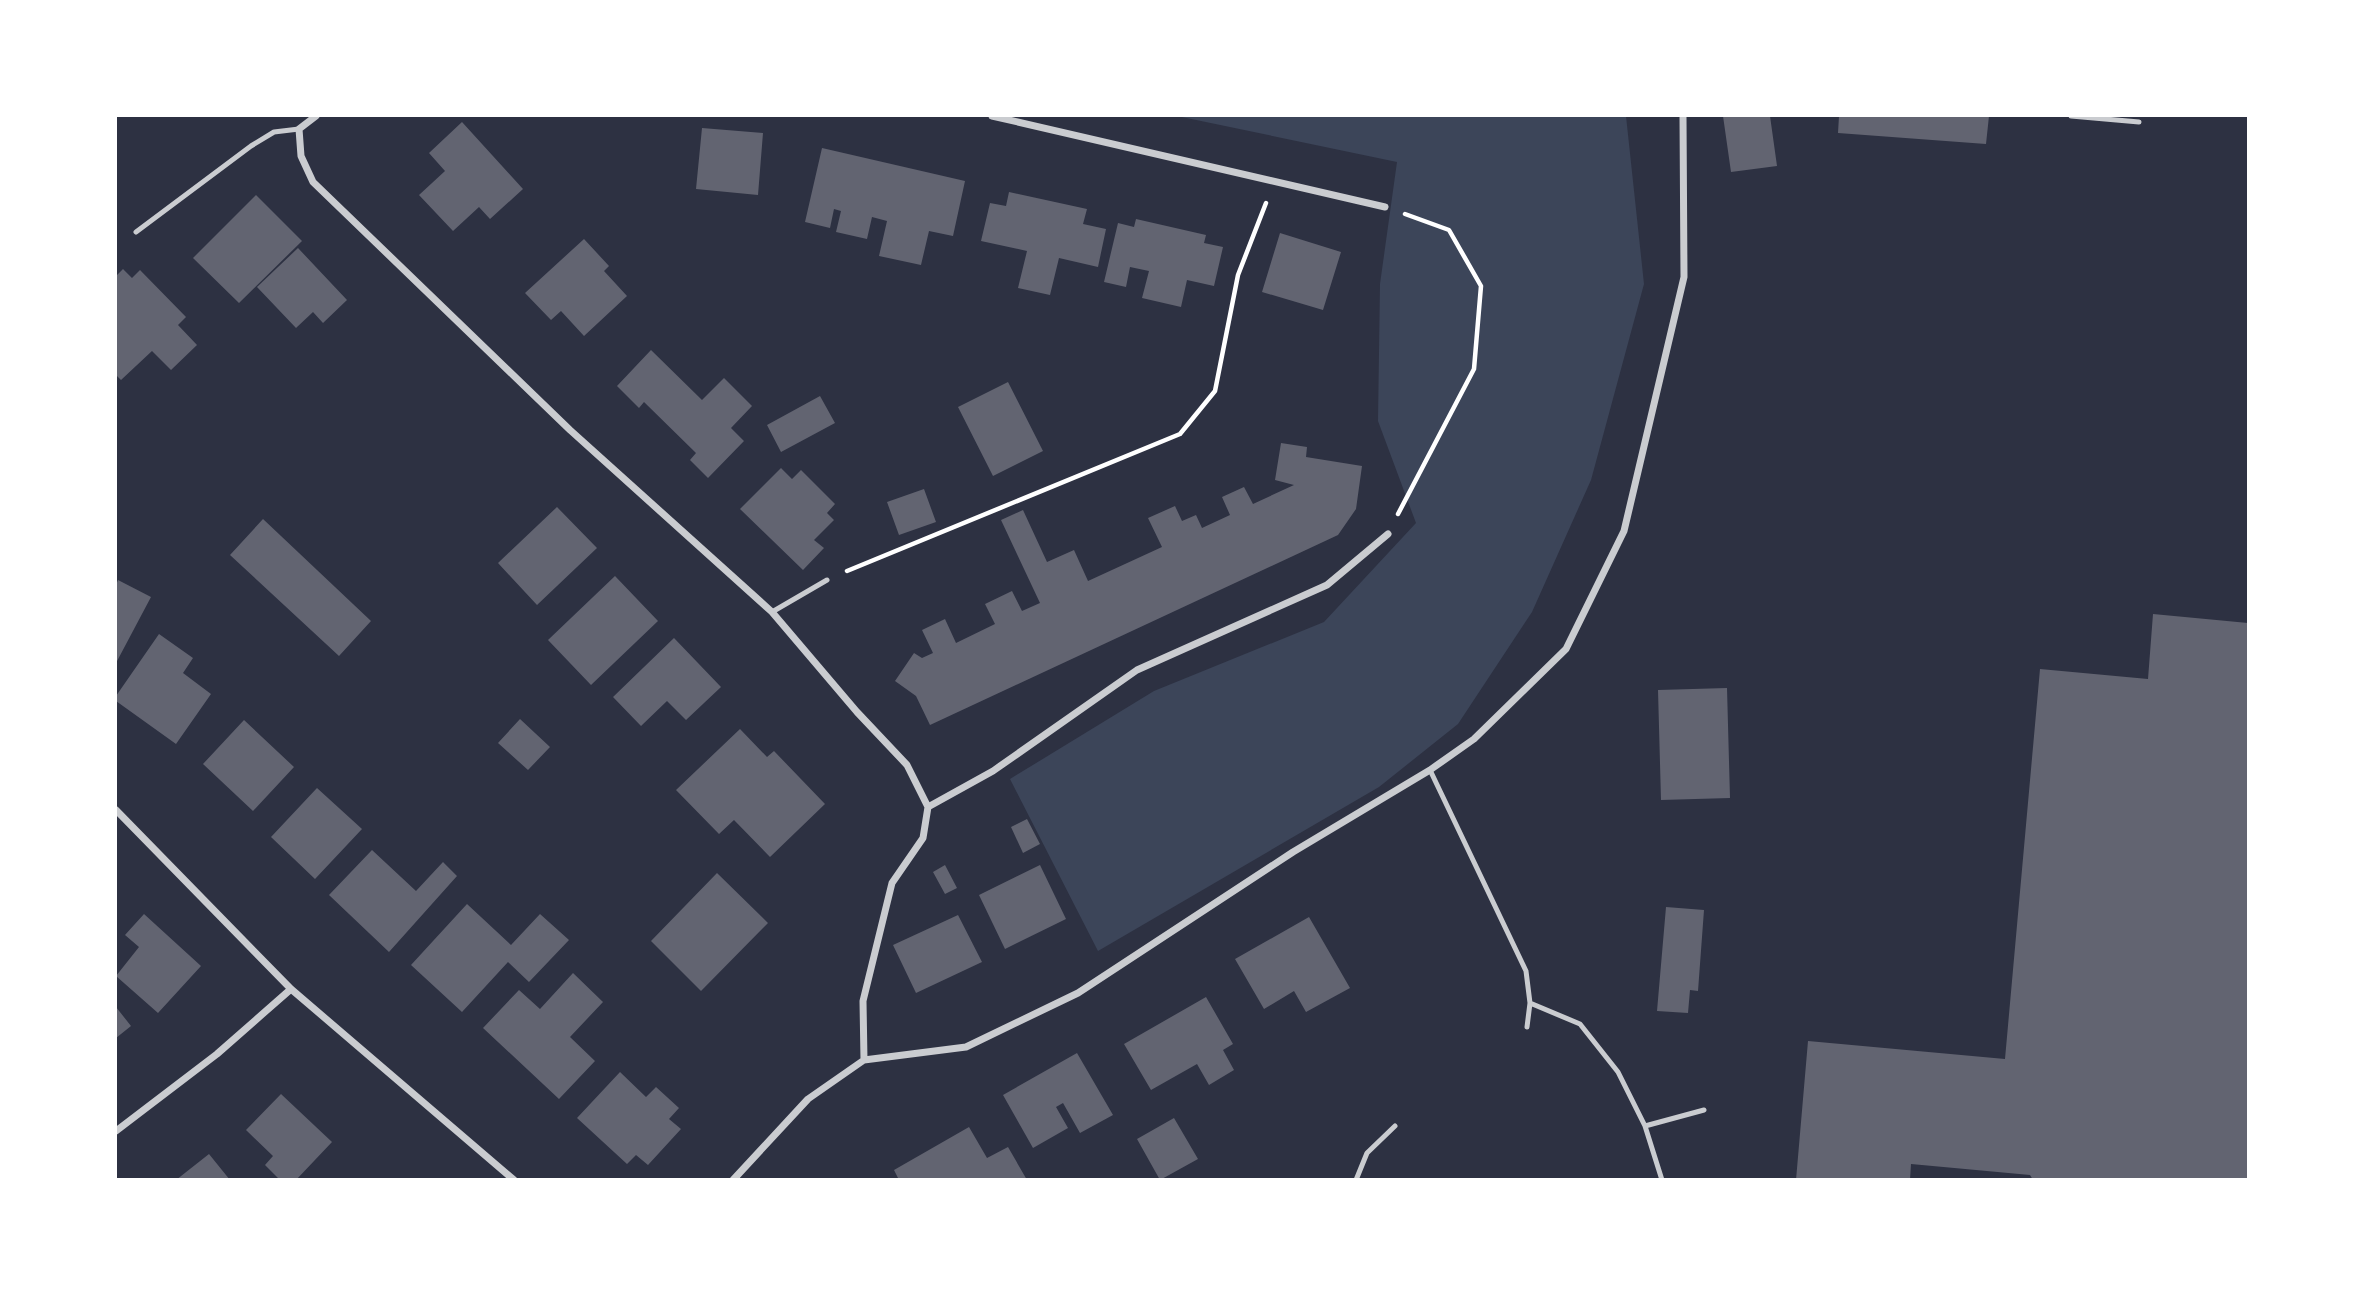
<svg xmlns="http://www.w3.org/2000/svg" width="2364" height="1295" viewBox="0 0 2364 1295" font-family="Signika,sans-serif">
  <rect width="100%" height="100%" fill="#2d3142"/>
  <path fill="#3c4559" d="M1177,116h449l18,168 -53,196 -59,132 -74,112 -79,63 -281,164 -88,-172 144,-88 170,-69 92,-99 -38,-102 2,-137 17,-122z"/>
  <path fill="#626471" d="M1723,116h47l7,50 -46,6z
    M1839,116h150l-3,28 -148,-11z
    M462,122l61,67 -33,30 -11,-12 -26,24 -34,-36 26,-24 -16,-18z
    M702,128l61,5 -5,62 -62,-6z
    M822,148l143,33 -12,55 -24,-5 -8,34 -42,-9 8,-35 -15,-4 -5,22 -31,-7 5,-21 -7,-2 -4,19 -25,-6z
    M1009,192l78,17 -4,15 23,5 -8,38 -39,-9 -9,37 -32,-7 9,-37 -46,-10 9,-38 16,3z
    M256,195l46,46 -63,62 -46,-45z
    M1136,219l70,16 -2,8 19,4 -9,39 -27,-6 -6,27 -39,-9 7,-27 -19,-4 -4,20 -22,-5 14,-59 16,4z
    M1280,233l61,19 -18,58 -61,-18z
    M584,239l25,27 -5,5 23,25 -43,40 -23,-25 -10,9 -26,-27z
    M298,248l49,52 -24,23 -10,-11 -17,16 -39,-41z
    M123,269l9,9 8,-8 46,47 -8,8 19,20 -26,25 -19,-19 -31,29 -5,-5v-99z
    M651,350l51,50 22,-22 28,28 -21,22 13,13 -36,37 -18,-18 6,-7 -52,-51 -5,6 -22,-22z
    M1008,382l35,69 -50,25 -35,-69z
    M820,396l15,27 -54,29 -14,-27z
    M1281,443l26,4 -1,10 56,9 -6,43 -18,26 -408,190 -14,-29 -21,-15 19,-28 8,5 11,-5 -11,-23 23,-11 11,24 39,-19 -10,-20 27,-13 10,20 18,-8 -39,-83 22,-10 24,52 27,-12 14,31 74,-34 -14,-29 27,-12 7,15 14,-6 6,13 28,-13 -8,-18 22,-10 9,17 41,-19 -19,-5z
    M781,468l11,11 9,-9 34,34 -8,9 7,7 -20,20 10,8 -21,22 -63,-61z
    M924,489l12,33 -37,13 -12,-33z
    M557,507l40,41 -60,57 -39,-42z
    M263,519l108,102 -32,35 -109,-101z
    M615,576l43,45 -67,64 -43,-45z
    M118,580l33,17 -35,66v-78z
    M2153,614l95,9v557h-215l-3,-5 -119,-11 -1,16h-114l12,-139 197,18 35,-390 108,10z
    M159,634l34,24 -10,15 28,21 -35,50 -60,-43v-5z
    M674,638l47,49 -35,33 -19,-19 -26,25 -28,-29z
    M1727,688l3,110 -69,2 -3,-110z
    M520,719l30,28 -22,23 -30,-27z
    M244,720l50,47 -41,44 -50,-47z
    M740,729l27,28 7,-6 51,53 -55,53 -36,-37 -15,14 -43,-44z
    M317,788l45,41 -47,50 -44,-42z
    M1027,819l13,25 -17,9 -12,-26z
    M372,850l44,41 27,-29 14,14 -68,76 -60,-57z
    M945,865l12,23 -12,6 -12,-22z
    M1040,865l26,54 -61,30 -26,-54z
    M717,873l51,50 -67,68 -50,-50z
    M467,904l44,41 29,-31 29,26 -40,42 -21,-20 -46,50 -51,-47z
    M1666,907l38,3 -6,81 -8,-1 -2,23 -31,-2z
    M144,914l57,52 -43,47 -42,-37 23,-29 -14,-12z
    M958,915l24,47 -66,31 -23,-48z
    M1309,917l41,71 -44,24 -12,-21 -30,18 -29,-50z
    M573,973l30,29 -33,35 25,24 -36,38 -76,-71 36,-38 21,19z
    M1206,997l27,47 -10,6 11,20 -25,15 -12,-21 -46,26 -27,-46z
    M116,1007l15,19 -15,12z
    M1077,1053l36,62 -33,18 -17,-30 -7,4 12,21 -35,20 -30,-53z
    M620,1072l26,25 10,-10 23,21 -10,11 12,10 -33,36 -12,-10 -9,9 -50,-46z
    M281,1094l51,48 -36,38h-16l-15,-15 8,-9 -27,-26z
    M1174,1118l24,41 -38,21 -23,-41z
    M969,1127l18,31 21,-11 19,33h-128l-5,-10z
    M209,1154l21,26h-54z"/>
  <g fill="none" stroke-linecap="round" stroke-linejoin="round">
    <path stroke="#fff" stroke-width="4.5" d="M1398,514l76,-145 7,-83 -32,-56 -44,-16
      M847,571l333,-137 35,-43 23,-116 28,-72"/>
    <path stroke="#caccd0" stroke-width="5" d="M2071,116l68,6
      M136,232l115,-86 23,-14 25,-3
      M772,612l55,-32
      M1430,770l96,201 4,32 -3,24
      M1530,1003l50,21 38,48 27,54 17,54
      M1645,1126l59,-16
      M1356,1180l11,-27 28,-27"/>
    <path stroke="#caccd0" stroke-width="7" d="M316,116l-17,13 2,27 12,26 257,248 202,182 85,100 50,53 21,42
      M992,116l393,91
      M928,807l65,-36 144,-101 190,-85 61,-51
      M116,810l175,179 223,191
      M864,1060l-1,-59 29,-118 31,-45 5,-31
      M116,1131l101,-77 74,-65
      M733,1180l75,-81 56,-39 102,-13 112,-54 215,-141 137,-82 44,-31 92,-90 58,-118 60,-254 -1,-161"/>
  </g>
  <rect width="2364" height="1295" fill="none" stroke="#ffffff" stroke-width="234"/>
</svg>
